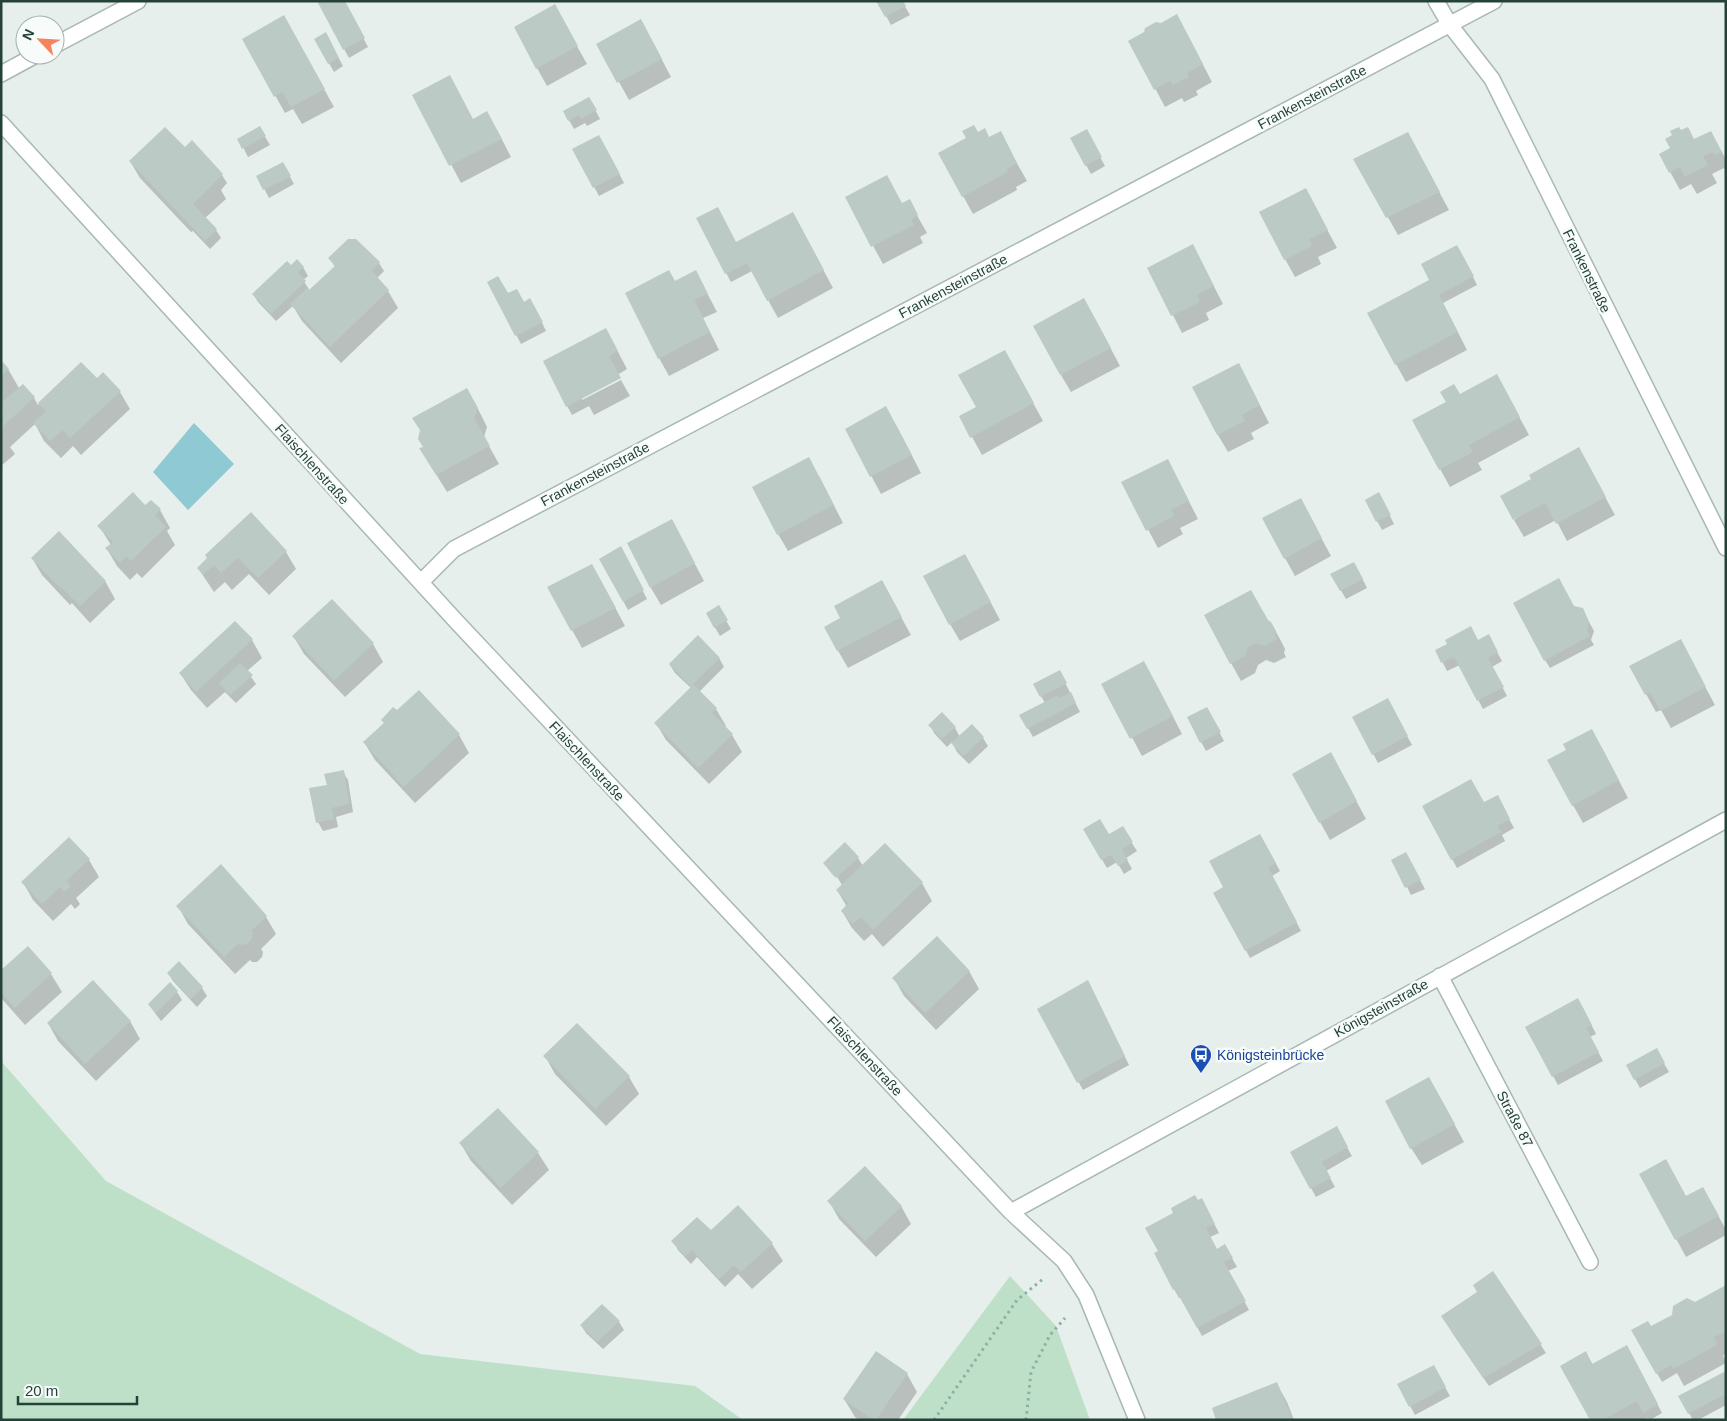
<svg xmlns="http://www.w3.org/2000/svg" width="1727" height="1421" viewBox="0 0 1727 1421" font-family="Arial,sans-serif">
  <rect width="100%" height="100%" fill="#e6efeb"/>
  <path fill="#bfe0c8" d="M1,1061l105,120 314,173 275,32 48,34h-742z
    M1010,1276l46,50 34,94h-187z"/>
  <path fill="#8ec9d4" d="M194,423l40,41 -46,46 -35,-38z"/>
  <path fill="#0003" d="M318,1h26l24,46 -19,11z
    M878,1h24l8,14 -19,10z
    M564,23l23,41 -40,22 -10,-18z
    M1145,33l42,1 25,48 -16,9 2,4 -14,7 -2,-4 -17,9 -35,-66z
    M294,35l40,72 -32,17 -9,-15 -8,4 -41,-74z
    M315,39l15,3 13,24 -9,6z
    M651,39l20,38 -42,23 -31,-56z
    M414,95l83,35 14,27 -50,26z
    M589,98l11,21 -13,7 -2,-3 -11,6 -5,-9z
    M259,127l11,18 -22,12 -9,-18z
    M1086,131l19,35 -14,8 -5,-9z
    M1681,132l13,9 27,9 5,10v11l-2,-3 -12,6 5,9 -20,11 -6,-10 -11,6 -19,-35 11,-7z
    M978,134l32,17 17,30 -11,6 1,3 -44,24 -33,-60z
    M192,142l30,33 5,8 -6,7 5,9 -21,19 11,12 5,8 -11,11 -17,-18 -2,1 -51,-54 -10,-17 58,-8z
    M604,145l20,38 -25,13 -25,-47z
    M1417,151l32,59 -51,25 -43,-76z
    M283,164l11,20 -25,14 -11,-21z
    M847,198l55,7 7,-4 18,32 -7,4 3,6 -40,21z
    M1315,207l22,41 -19,9 3,7 -26,13 -10,-18z
    M697,219l39,25 67,-12 30,56 -55,30 -26,-47 -21,11z
    M1193,246l30,58 -17,9 3,7 -27,13 -33,-65z
    M1462,255l15,30 -34,18 24,47 -61,32 -10,-18 35,-83z
    M330,258l49,5 5,8 -7,7 11,13 10,17 -57,55 -39,-42 -9,-15 -17,15 -18,-19 -5,-8 38,-27h12l5,9 -5,4 7,11 25,-24z
    M696,272l21,40 -14,6 16,32 -50,26 -10,-18 16,-76z
    M489,282l19,13 27,13 11,23 -25,13z
    M1094,317l26,49 -49,26 -10,-17z
    M606,329l21,40 -45,28v3l39,-20 9,16 -36,19 -5,-9 -17,9 -5,-9z
    M1,362l7,7 11,19 15,10 4,7 43,-41 16,16 23,12 10,17 -49,46 -8,-9 -12,12 -17,-17 -9,-17 -25,23 5,7 -14,12z
    M1015,370l28,51 -61,34 -21,-38 17,-9z
    M1248,382l21,41 -18,10 3,6 -26,13 -10,-17z
    M1506,393l23,42 -51,28 4,7 -32,17 -37,-67 46,-25z
    M477,407l10,20 -3,10 15,27 -52,28 -16,-26z
    M896,425l25,48 -40,21 -35,-65z
    M1588,466l27,49 -48,26 -11,-21 -32,17 -10,-17z
    M819,476l24,47 -55,28 -10,-17z
    M1177,478l21,41 -18,9 3,6 -25,14 -35,-65z
    M1366,501l17,1 11,22 -12,6z
    M145,507l15,3 10,18 -3,3 8,14 -33,33 -5,-5 -7,7 -13,-14 -10,-17 4,-4 -12,-19z
    M1310,517l21,39 -36,20 -10,-18z
    M681,538l23,43 -43,24 -10,-17z
    M286,552l10,17 -27,26 -20,-21 -17,16 -7,-8 -11,10 -16,-24 10,-9z
    M625,556l22,43 -19,11 -27,-51z
    M32,558l73,23 10,18 -25,24 -18,-20 -2,2 -28,-30z
    M1359,572l8,16 -21,11 -14,-24z
    M975,573l25,47 -40,21 -10,-17z
    M602,583l23,43 -43,22 -33,-60z
    M891,599l20,36 -63,33 -23,-40z
    M718,607l13,22 -11,7 -13,-22z
    M1574,607l13,11 7,13 -3,9 3,5 -44,23 -5,-8z
    M235,622l17,18 10,18 -15,13 9,13 -20,19 -11,-11 -18,16 -16,-18 -11,-17z
    M1268,622l3,1 10,18 4,8 -1,4 2,4 -12,6 -8,-3 -8,5 -3,8 -14,8 -10,-18z
    M1488,636l14,25 -10,6 15,29 -24,13 -23,-44 -13,6 -10,-20 41,-10z
    M294,637l79,7 10,18 -38,35 -41,-43z
    M719,658l5,9 -25,25 17,17 10,17 -1,1 7,8 10,17 -33,32 -43,-44 -10,-17 35,-35 -16,-15 -5,-8z
    M1690,659l25,46 -44,23 -10,-18 -5,2 -25,-45z
    M1059,671l21,41 -47,25 -12,-21 24,-13 -11,-19z
    M1154,680l28,54 -40,22 -39,-72z
    M419,691l40,44 10,18 -54,50 -40,-43 -11,-18z
    M1392,708l20,37 -34,18 -24,-46z
    M1211,717l13,24 -18,10 -18,-33z
    M930,725l25,3 5,9 23,1 5,8 -19,18 -12,-12 -5,-10 -5,5 -13,-14z
    M1602,748l26,50 -45,25 -10,-18z
    M1340,771l26,48 -36,21 -10,-18z
    M343,772l5,8 5,32 -17,5 2,10 -15,4 -5,-9z
    M1497,797l17,31 -12,7 3,6 -48,27 -34,-61 61,-3z
    M1122,828l15,23 -11,7 6,11 -8,5 -7,-12 -10,6 -23,-39 24,7z
    M1260,835l20,36 -8,5 29,55 -51,27 -35,-65 10,-6z
    M858,858l5,8 59,17 10,18 -49,46 -11,-13 -8,7 -12,-13 -10,-17 5,-4 -10,-17 5,-5 -8,-13 -2,1 3,5 -11,-15z
    M89,860l10,17 -23,21 4,6 -5,5 -4,-5 -18,17 -20,-21 -10,-18z
    M1410,862l15,27 -14,6 -4,-8z
    M178,906l88,11 10,17 -15,15 2,3 -1,5 -5,5h-5l-2,-2 -15,14 -47,-50z
    M28,948l23,26 11,18 -37,33 -24,-27v-26z
    M179,963l23,25 5,8 -10,11 -24,-26 -5,-8z
    M969,971l10,18 -43,41 -32,-34 -10,-18z
    M1092,990l37,75 -46,25 -45,-80z
    M177,992l5,8 -21,21 -12,-16z
    M1583,1008l13,26 -6,3 13,24 -45,24 -5,-9z
    M130,1021l10,18 -44,42 -38,-40 -10,-18z
    M1656,1050l13,22 -29,16 -5,-9z
    M545,1056l84,21 10,17 -33,32 -51,-52z
    M1439,1096l25,46 -42,23 -11,-17z
    M498,1109l40,44 11,17 -37,35 -41,-44 -10,-17z
    M1336,1128l16,28 -26,15 9,16 -19,10 -25,-45z
    M1641,1174l45,24 27,8 13,24v5l-40,22z
    M829,1201l72,5 10,18 -35,33 -37,-38z
    M1197,1201l9,7 13,25 -9,4 7,13 8,-4 12,21 -9,4 21,39 -47,26 -21,-39 -2,1 -5,-9 -18,-36 4,-2z
    M738,1207l34,37 11,17 -31,28 -14,-15 -13,13 -28,-30 -6,7 -13,-14 -5,-9 37,-8z
    M1493,1273l53,80 -57,33 -36,-52 -10,-18 35,-24z
    M1726,1286v68l-3,1 3,8 -42,23 -7,-13 -15,9 -29,-51 17,-3z
    M619,1322l5,8 -21,19 -17,-16 -5,-8z
    M1586,1353l7,12 39,-10 30,58 -12,7 -2,-2 -4,2h-53z
    M1433,1366l17,30 -35,19 -16,-30z
    M1726,1372v33l-28,15h-5l-13,-23z
    M907,1374l10,18 -19,28h-39l-4,-3 -11,-18z
    M1277,1384l10,18 7,18h-76z"/>
  <path fill="#bbcac4" d="M317,1h28l20,37 -22,12z
    M876,1h27l3,5 -21,11z
    M555,4l23,42 -42,23 -22,-42z
    M1177,14l26,50 -16,9 2,4 -16,8 -3,-4 -16,9 -26,-49 16,-9 1,-4 11,-6 5,1z
    M284,15l41,74 -34,18 -9,-15 -8,5 -32,-58z
    M641,19l21,40 -45,24 -21,-39z
    M326,32l13,26 -11,6 -14,-25z
    M450,75l23,44 14,-8 15,28 -53,27 -37,-71z
    M589,97l8,13 -16,9 -2,-4 -11,6 -5,-10z
    M974,125l4,7 7,-4 4,9 12,-6 16,32 -10,6 1,3 -46,25 -24,-44 28,-15 -4,-7z
    M260,126l6,10 -24,13 -5,-10z
    M165,127l20,20 7,-7 31,34 -30,30 24,25 -12,12 -76,-80z
    M1679,127l2,3 7,-3 6,12 17,-8 11,21 -7,3 -2,-3 -10,4 5,9 -23,12 -5,-10 -11,6 -10,-19 11,-6 -5,-9 7,-4 -2,-4z
    M1087,129l15,28 -17,9 -15,-28z
    M1408,132l32,60 -54,26 -33,-59z
    M599,135l21,39 -27,14 -21,-39z
    M283,162l8,14 -28,14 -7,-14z
    M887,175l15,28 8,-4 8,16 -7,4 3,6 -43,22 -26,-50z
    M1306,188l22,42 -19,9 3,7 -28,14 -25,-48z
    M718,207l18,35 57,-30 31,58 -57,31 -20,-38 -22,11 -29,-56z
    M348,239h8l24,23 -8,9 17,19 -59,57 -40,-43 17,-16 2,2 26,-24 -7,-8z
    M1193,244l21,42 -17,9 3,7 -29,14 -24,-48z
    M1457,245l17,31 -35,19 19,37 -63,33 -28,-52 62,-33 -8,-16z
    M297,259l7,8 -6,5 8,9 -35,33 -19,-20 35,-33 4,4z
    M669,270l6,11 21,-11 12,24 -14,6 16,32 -52,27 -33,-66z
    M498,276l10,17 9,-4 7,13 6,-4 13,24 -28,14 -28,-54z
    M1084,298l27,50 -51,27 -27,-49z
    M606,328l12,23 -9,5 12,22 -55,29 -23,-46z
    M1005,350l29,53 -64,35 -11,-22 17,-9 -18,-32z
    M1,360l8,9 -8,7z
    M81,362l16,16 6,-6 18,19 -51,47 -7,-8 -13,11 -17,-18 13,-12 -8,-8z
    M1239,363l21,42 -18,10 3,6 -28,14 -25,-48z
    M1497,374l23,43 -51,28 4,7 -34,18 -27,-50 34,-18 -6,-10 14,-8 6,10z
    M23,384l12,13 -34,31v-25z
    M467,388l11,20 -4,10 16,28 -54,29 -17,-27 4,-1 -5,-8 2,-9 -8,-12z
    M886,406l26,49 -42,22 -25,-48z
    M1579,447l27,50 -50,27 -11,-21 -32,17 -13,-24 31,-17 -2,-4z
    M809,457l25,48 -57,30 -25,-48z
    M1168,459l21,42 -18,9 3,6 -28,15 -25,-49z
    M133,492l12,13 6,-5 10,9 -6,6 11,12 -35,34 -5,-5 -6,7 -15,-15 8,-6 -16,-16z
    M1379,492l12,23 -15,7 -11,-22z
    M1301,498l21,40 -38,21 -22,-41z
    M251,512l36,39 -29,27 -20,-20 -17,15 -7,-8 -11,10 -6,-7 10,-10 -2,-3z
    M672,519l23,44 -45,25 -23,-45z
    M59,531l47,50 -26,25 -19,-19 -1,1 -29,-30z
    M621,546l23,44 -21,12 -24,-43z
    M965,554l26,48 -42,23 -26,-49z
    M1354,562l9,17 -23,12 -10,-17z
    M592,564l24,44 -45,23 -24,-44z
    M1559,578l15,28 9,2 6,14 -2,8 3,6 -46,25 -31,-58z
    M882,580l20,37 -65,34 -13,-24 16,-9 -6,-12z
    M1251,590l17,30 3,2 5,9 -1,4 2,4 -13,7 -8,-3 -8,4 -3,9 -15,8 -26,-49z
    M332,599l42,44 -40,38 -42,-45z
    M719,605l9,15 -14,8 -8,-15z
    M235,621l18,18 -57,53 -17,-19z
    M1471,626l7,14 11,-6 9,18 -10,6 16,29 -27,14 -23,-44 -13,6 -6,-13 12,-6 -2,-4z
    M698,635l22,23 -27,26 24,24 -5,5 21,21 -35,34 -44,-45 37,-36 -22,-23z
    M1681,639l25,48 -46,24 -10,-19 -5,3 -16,-29z
    M1144,661l29,55 -43,23 -29,-55z
    M240,663l13,12 -23,20 -11,-12z
    M1060,670l7,13 -27,14 -7,-13z
    M419,690l41,44 -56,53 -41,-45 21,-19 -3,-3 12,-13 4,3z
    M1071,692l5,11 -49,26 -8,-14 39,-20 2,3z
    M1388,698l20,38 -36,19 -20,-38z
    M1207,707l14,25 -21,11 -13,-26z
    M942,712l14,15 -14,12 -14,-14z
    M972,724l12,13 -20,19 -13,-13z
    M1592,729l27,51 -47,26 -25,-46 19,-10 -3,-6z
    M1331,752l26,49 -38,22 -27,-49z
    M344,770l5,34 -17,4 2,11 -18,4 -7,-35 18,-3 -3,-11z
    M1471,779l13,23 14,-7 12,24 -12,7 3,6 -50,28 -29,-54z
    M1100,819l9,15 14,-8 10,16 -11,7 6,11 -10,6 -7,-11 -10,5 -18,-31z
    M1260,834l16,29 -8,4 29,55 -52,29 -32,-58 10,-6 -14,-26z
    M69,837l21,22 -24,22 5,5 -7,6 -4,-5 -18,17 -21,-22z
    M845,842l14,15 -23,21 -13,-15z
    M885,843l38,39 -50,48 -12,-13 -8,7 -12,-13 7,-8 -12,-13z
    M1406,852l15,28 -16,8 -14,-28z
    M221,864l46,52 -16,15 2,2 -1,6 -5,5 -6,1 -2,-2 -15,14 -48,-51z
    M937,936l33,35 -45,42 -33,-35z
    M28,946l24,27 -37,35 -14,-15v-23z
    M179,961l24,26 -12,12 -24,-26z
    M93,980l38,41 -46,43 -38,-41z
    M1088,980l37,76 -48,27 -40,-74z
    M170,982l8,9 -22,22 -8,-9z
    M1578,998l14,27 -6,3 13,24 -47,25 -27,-50z
    M577,1023l53,53 -35,33 -52,-53z
    M1657,1048l8,15 -31,17 -8,-15z
    M1429,1077l26,47 -45,25 -25,-48z
    M498,1108l41,44 -38,36 -42,-45z
    M1337,1126l11,21 -26,15 9,16 -21,11 -20,-37z
    M1666,1159l20,37 17,-9 16,29 -44,24 -36,-66z
    M865,1166l37,40 -37,35 -38,-40z
    M1195,1195l3,5 4,-2 13,26 -9,4 11,21 8,-5 8,14 -9,4 22,39 -49,27 -22,-39 -2,1 -19,-37 4,-2 -13,-23 28,-15 -2,-5z
    M738,1205l35,38 -32,29 -7,-7 -15,14 -27,-29 -7,6 -14,-15 26,-24 14,13z
    M1493,1271l49,73 -59,34 -42,-62 36,-24 -4,-7z
    M1726,1285v46l-12,6 3,8 -44,24 -2,-4 -15,9 -25,-44 17,-9 3,5 21,-11 1,-9 14,-8 8,4z
    M602,1304l18,17 -23,21 -17,-17z
    M1627,1345l31,59 -15,9 -6,-12 -34,19h-13l-30,-54 26,-15 6,13z
    M876,1351l32,22 -32,47h-3l-30,-21z
    M1434,1365l12,22 -37,20 -12,-23z
    M1726,1371v23l-38,20 -10,-18z
    M1277,1382l15,37 -76,1 -4,-12z"/>
  <g fill="none" stroke-linecap="round" stroke-linejoin="round">
    <g stroke="#a8b8b2" stroke-width="18">
      <path id="minor" d="M1436,1l14,24 42,54 234,469
        M55,45l83,-44
        M1,74l35,-19
        M1,123l454,497 556,592 53,49 22,34 51,125
        M421,582l33,-33 1040,-548
        M1440,976l150,286
        M1011,1212l715,-392"/>
    </g>
    <path stroke="#86b3a5" stroke-width="3" stroke-dasharray="2.5 4" stroke-linecap="butt" d="M934,1420l83,-120 26,-21
      M1026,1420l5,-48 19,-37 15,-17"/>
    <use href="#minor" stroke="#fff" stroke-width="15"/>
  </g>
  <defs>
    <g id="bus-pin" transform="scale(1.125)"><path d="M0 17L-7.5 6A9.5 9.5 0 1 1 7.5 6Z" fill="#1a4fb4" stroke="#f7fbf9"/><path d="M-5-6H5V4H4V6H2V4H-2V6H-4V4H-5ZM-3.5-4V0h7V-4ZM-3.5 1.2v1.5H-2V1.2ZM2 1.2v1.5H3.5V1.2Z" fill="#fff"/></g>
  </defs>
  <g fill-rule="evenodd">
    <use href="#bus-pin" x="1201" y="1055"/>
  </g>
  <g text-anchor="middle" stroke-width="5" stroke-linejoin="round" paint-order="stroke">
    <g font-size="14" fill="#24423a" stroke="#f7fbf9">
      <text transform="translate(1312 97) rotate(-28)" y="5">Frankensteinstraße</text>
      <text transform="translate(1587 271) rotate(64)" y="5">Frankenstraße</text>
      <text transform="translate(953 286) rotate(-28)" y="5">Frankensteinstraße</text>
      <text transform="translate(312 464) rotate(48)" y="5">Flaischlenstraße</text>
      <text transform="translate(595 474) rotate(-28)" y="5">Frankensteinstraße</text>
      <text transform="translate(587 761) rotate(47)" y="5">Flaischlenstraße</text>
      <text transform="translate(1381 1008) rotate(-29)" y="5">Königsteinstraße</text>
      <text transform="translate(865 1056) rotate(47)" y="5">Flaischlenstraße</text>
      <text transform="translate(1515 1119) rotate(62)" y="5">Straße 87</text>
    </g>
    <g font-size="14" fill="#164399" stroke="#f7fbf9" text-anchor="start">
      <text x="1217" y="1060">Königsteinbrücke</text>
    </g>
  </g>
  <rect width="1727" height="1421" fill="none" stroke="#24423a" stroke-width="5"/>
  <g transform="translate(40 40) rotate(295)"><circle r="24" fill="#f7fbf9" stroke="#a3b1ad"/>
  <path d="M0-4L9 19L0 12L-9 19Z" fill="#f4845f"/>
  <text y="-8" font-size="14" font-weight="bold" text-anchor="middle" fill="#24423a">N</text>
  </g>
  <path d="M18 1396v8h119v-8" fill="none" stroke="#24423a" stroke-width="2.5"/>
  <text x="25" y="1396" font-size="15" fill="#24423a" stroke="#f7fbf9" stroke-width="4" paint-order="stroke">20 m</text>
</svg>
